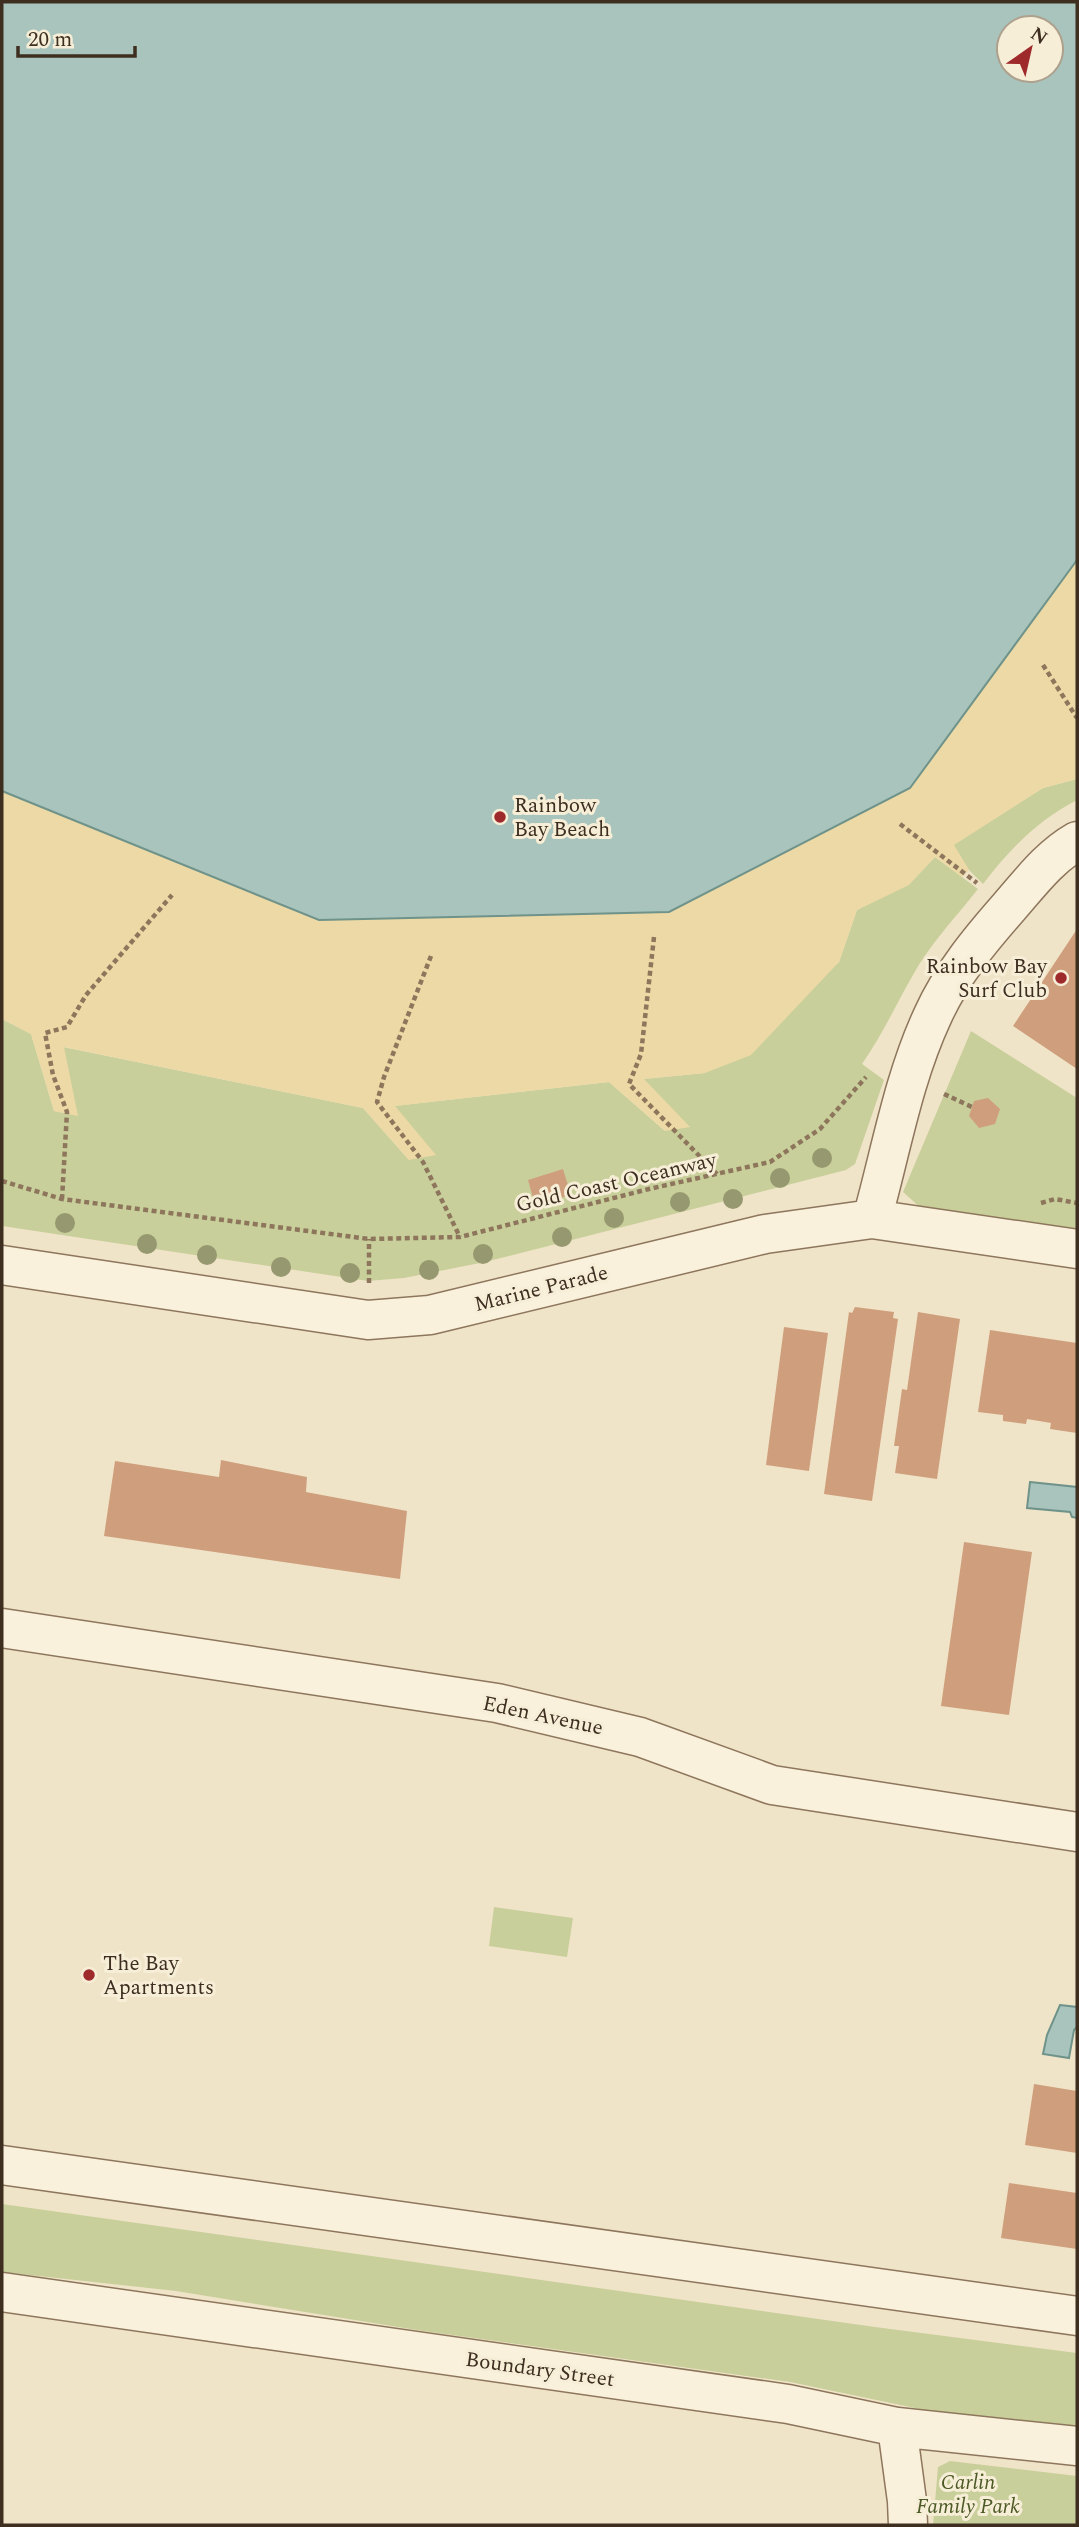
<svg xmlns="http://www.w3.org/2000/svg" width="1079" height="2527" viewBox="0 0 1079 2527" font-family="Spectral,serif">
  <rect width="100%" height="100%" fill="#f0e4c8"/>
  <path fill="#c9cf9b" d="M1077,779v21c-39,20 -67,49 -94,84l-14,-14 -16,-25 90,-57z
    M935,857l43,32c-22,28 -48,55 -65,86 -18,31 -30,59 -51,89l22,16 -29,84 -9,6 -361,92 -81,16 -36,3 -366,-55v-207l29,15 23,77 23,4 -14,-68 300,61 46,52 -15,-54 215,-24 56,49 -22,-52 62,-6 134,-111 18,-52 52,-26z
    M971,1031l106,67v135l-155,-24 -19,-17z
    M494,1907l79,11 -6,39 -78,-11z
    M2,2204l873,123 202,26v76l-143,-17 -144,-30 -367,-51 -247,-40 -174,-19z
    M950,2461l127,15v49h-144l5,-58z"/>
  <path fill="#ecd9a5" d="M2,475l1075,13v291l-34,9 -89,57 15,25 -7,7 -27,-20 -26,28 -52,25 -18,52 -88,93 -46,18 -61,6 46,48 -25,4 -56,-49 -214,24 41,49 -27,5 -46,-52 -299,-61 14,69 -24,-5 -23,-77 -29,-15z"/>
  <path fill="#a9c4bc" stroke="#6f938a" stroke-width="2" fill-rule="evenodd" d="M2,2h1075v558l-167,228 -241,124 -350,8 -317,-129zM1009,28h42v42h-42z
    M1030,1482l47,5v31l-5,-1 -2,-5 -43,-4z
    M1060,2005l17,2v20l-3,3 -5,28 -26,-4 4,-19z"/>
  <path fill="#cf9f7d" d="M1077,929v140l-64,-43z
    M988,1098l12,11 -5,15 -16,4 -10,-12 5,-15z
    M563,1169l8,26 -36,10 -7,-25z
    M855,1307l39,5 -1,6 5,1 -26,182 -48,-7 25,-182 3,1z
    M918,1312l42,7 -23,160 -42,-6 4,-27h-5l8,-57 5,1z
    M784,1327l44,6 -19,138 -43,-6z
    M990,1330l87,13v90l-27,-4 1,-6 -24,-4 -1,5 -23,-3v-6l-25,-3z
    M221,1460l86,17 -1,15 101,19 -7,68 -296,-43 11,-75 104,16z
    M964,1542l68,10 -23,163 -68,-9z
    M1034,2084l43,7v62l-52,-8z
    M1009,2183l68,10v56l-76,-11z"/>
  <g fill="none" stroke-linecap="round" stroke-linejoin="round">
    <g stroke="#8d765c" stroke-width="41">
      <path id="minor" d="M872,1219c19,-68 31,-140 61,-204 18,-40 47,-75 76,-108 21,-24 40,-50 68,-66
        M2,1265l366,55 62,-5 335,-81 107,-15 205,30
        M2,1628l495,75 143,34 132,48 305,47
        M2,2165l1075,151
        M2,2292l786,112 109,23 180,19
        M897,2427l10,74 1,24"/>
    </g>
    <path stroke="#8d765c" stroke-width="4.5" stroke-dasharray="5 3.5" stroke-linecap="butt" d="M1043,665l34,53
      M900,824l77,59
      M654,937l-13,117 -12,30 88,90
      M431,956l-47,121 -7,25 46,60 37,75
      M944,1094l28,13
      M2,1181l60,18 307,40 91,-2 189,-48 121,-27 50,-33 46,-52
      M62,1199l5,-87 -14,-37 -8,-42 22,-6 19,-32 86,-100
      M1041,1203l14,-4 22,4
      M369,1283v-44"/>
    <use href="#minor" stroke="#faf1dc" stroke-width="38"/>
  </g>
  <g fill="#96986f">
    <circle cx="822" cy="1158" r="10"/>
    <circle cx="780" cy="1178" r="10"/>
    <circle cx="733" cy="1199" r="10"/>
    <circle cx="680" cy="1202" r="10"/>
    <circle cx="614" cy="1218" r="10"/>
    <circle cx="65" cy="1223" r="10"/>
    <circle cx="562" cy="1237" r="10"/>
    <circle cx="147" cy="1244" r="10"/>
    <circle cx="483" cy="1254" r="10"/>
    <circle cx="207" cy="1255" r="10"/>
    <circle cx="281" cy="1267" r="10"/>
    <circle cx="429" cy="1270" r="10"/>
    <circle cx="350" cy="1273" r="10"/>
  </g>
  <g fill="#9e2a2b" stroke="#f7eed8" stroke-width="2.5">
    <circle cx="500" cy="817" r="7"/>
    <circle cx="1061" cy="978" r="7"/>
    <circle cx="89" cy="1975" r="7"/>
  </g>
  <g text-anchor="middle" stroke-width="6" stroke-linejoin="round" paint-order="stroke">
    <g font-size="21" fill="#3d2e20" stroke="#f7eed8" text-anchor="start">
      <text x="514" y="812">Rainbow<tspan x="514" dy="24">Bay Beach</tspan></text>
      <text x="1047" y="973" text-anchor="end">Rainbow Bay<tspan x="1047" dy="24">Surf Club</tspan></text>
      <text x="103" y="1970">The Bay<tspan x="103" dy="24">Apartments</tspan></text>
    </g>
    <g font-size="21" fill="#3d2e20" stroke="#f7eed8">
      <text transform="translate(616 1182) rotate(-13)" y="7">Gold Coast Oceanway</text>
      <text transform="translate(541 1288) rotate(-14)" y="7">Marine Parade</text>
      <text transform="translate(543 1715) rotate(12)" y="7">Eden Avenue</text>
      <text transform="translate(540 2369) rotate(8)" y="7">Boundary Street</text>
    </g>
    <g font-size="21" font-style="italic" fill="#4d5a26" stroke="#f7eed8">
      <text x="968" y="2489">Carlin<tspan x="968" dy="24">Family Park</tspan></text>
    </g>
  </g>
  <rect width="1079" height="2527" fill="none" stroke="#3d2e20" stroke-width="7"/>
  <g transform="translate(1030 49) rotate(34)"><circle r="33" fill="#f7eed8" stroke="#ada18e" stroke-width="2"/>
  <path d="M0-5L12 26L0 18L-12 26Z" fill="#9e2a2b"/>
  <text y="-10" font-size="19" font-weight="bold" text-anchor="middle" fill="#3d2e20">N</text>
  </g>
  <path d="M18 46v10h117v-10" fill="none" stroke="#3d2e20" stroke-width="3.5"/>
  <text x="28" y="46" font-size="21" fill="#3d2e20" stroke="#f7eed8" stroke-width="5" paint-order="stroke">20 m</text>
</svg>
